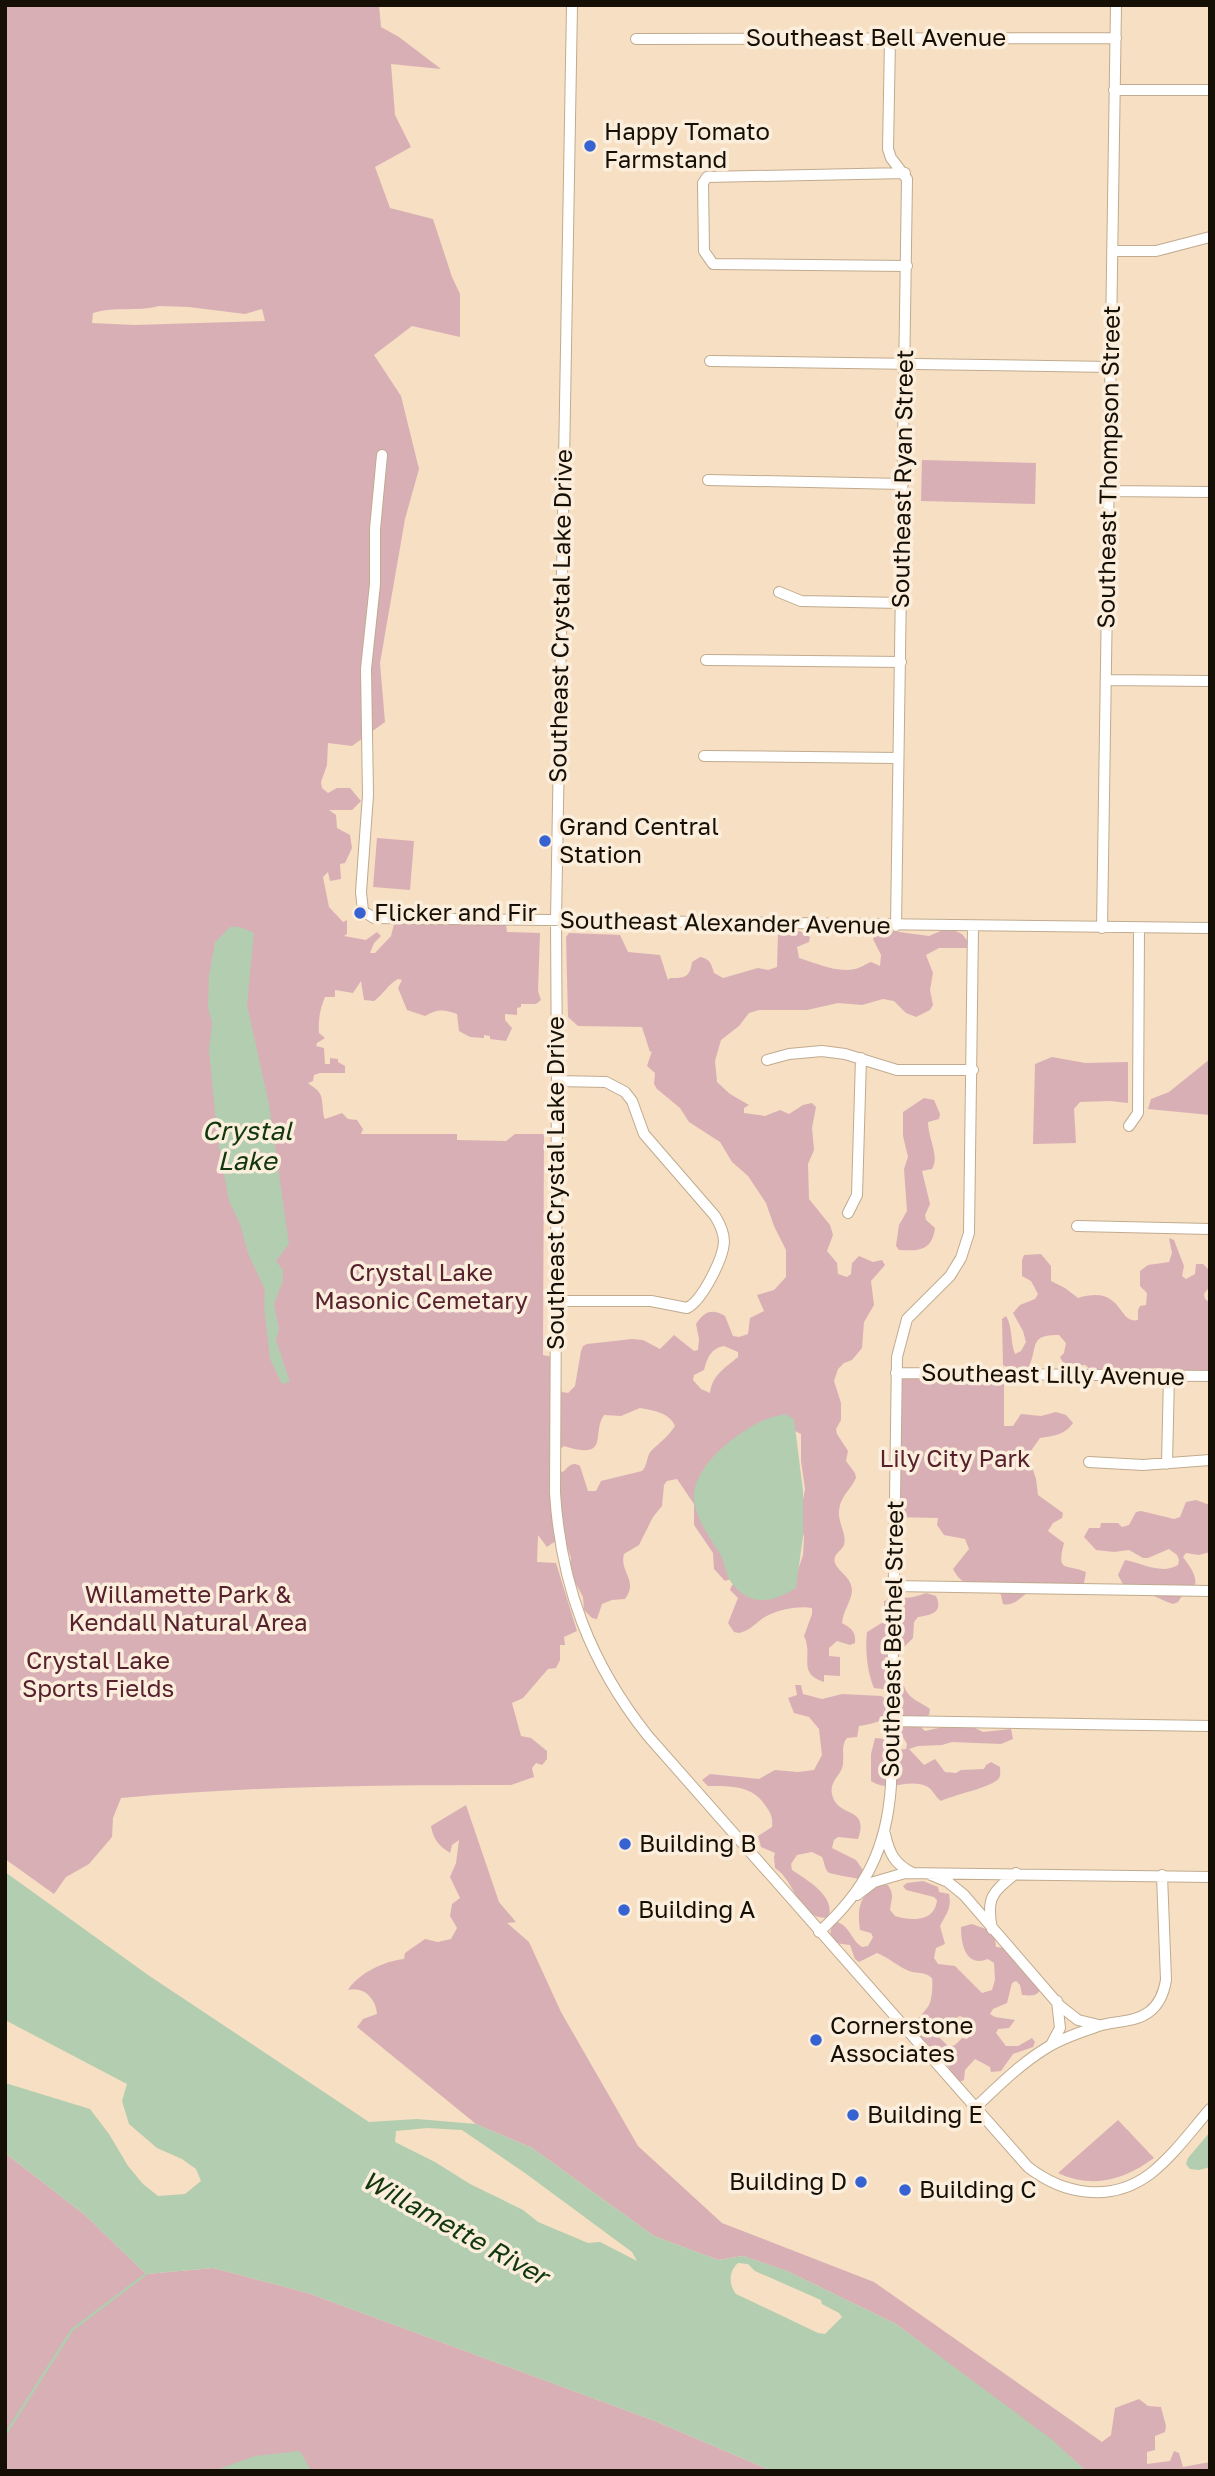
<svg xmlns="http://www.w3.org/2000/svg" width="1215" height="2476" viewBox="0 0 1215 2476" font-family="'Golos Text',sans-serif">
  <rect width="100%" height="100%" fill="#f6dfc2"/>
  <path fill="#d9afb6" fill-rule="evenodd" d="M5,5h374l2,22 18,10 42,32 -50,-5 4,51 16,32 -36,20 15,41 43,11 19,58 8,17v43l-48,-11 -38,29 27,41 18,73 -14,50 -25,144 5,59 -33,24 -24,-3 -1,22 -6,17 1,6 6,5 9,-5h13l11,13 -9,9h-23l7,5 1,13 13,7 2,13 -7,15 -5,1 1,15 -11,2 -2,-9 -5,5 6,30 14,15 4,-2v14l-3,2 22,4 11,-8 4,4 -7,7 -4,10h5l16,-17 3,-12h112l1,8 33,1 -2,58 3,9 -5,4h-15v3l-4,1v7l-12,-1v6l7,8 -6,13 -16,-2v-3l-6,-1v3l-14,-1 -11,-6 -2,-17c-14,-5 -19,-5 -32,2l-18,-6 -9,-22 4,-8 -4,-1c-11,6 -14,15 -24,22l-10,-1 -3,-19 -8,12 -18,-3v7h-10c-5,12 -7,23 -6,36l6,5 -8,5 -1,3 8,2 1,16h5v-6l8,1v3l7,4v7h-25l-6,2 -1,6 -5,2c3,3 6,4 9,7 8,7 4,21 8,29l17,-6 6,6 9,1 6,9 -2,5h96v6l49,1 9,-7h29l-1,221 15,3 3,4 -2,26 3,4 6,1 7,-7 6,-35 2,-5 4,-2 45,-5 11,1 17,9 14,-14 20,16 4,-1 1,-11 -3,-15c8,-12 15,-16 29,-8l8,20 6,1 9,-3 2,-16 14,-7 -7,-16 17,-5 12,-13v-27l-12,-24 -8,-23 -18,-27 -16,-14 -12,-20 -31,-20 -9,-14 -23,-19 -3,-5 1,-11 -8,-7 5,-15 -2,1 -8,-25 -64,-1 -10,-9 -2,-80 3,-4 51,2 8,17 32,3 8,25 2,-2c14,0 20,0 22,-16l8,-5c10,2 11,6 14,16l9,5 35,-10 10,2 9,-3 1,-33 9,-6 15,4 8,5 -1,5 -12,5 2,11c17,5 37,15 56,11 5,-1 11,-5 16,-7l9,4 1,-11 -8,-16 4,-10 52,7 14,-6h10l9,4 7,9 -2,5h-28l-13,7 7,18 -3,17 3,15 -3,5 -14,7 -10,-4 -12,-12 -11,-2 -21,6 -24,-2 -31,7h-48l-10,3 -10,13 -18,14 -6,21 2,21 13,12 19,11 -5,3v5l21,3 15,-6 9,4 14,-9 9,-2 4,4 -4,21 2,22 -6,14 1,35 21,26 3,10 -6,16 10,12 1,11 9,3 4,-3 1,-11 7,-7 14,6 9,-2 3,5 -14,16 3,24 -10,17 -2,26 -10,12 -8,3 -6,6 -4,12 7,22v17l-5,9 1,5 11,17 -2,10 9,12 1,5c-6,13 -16,18 -17,34 -1,10 8,23 5,33 -2,6 -12,9 -9,18 4,10 17,14 17,28 -1,11 -9,20 -10,32 9,5 14,8 13,20l-5,2 -13,-4 -8,7v8l11,1v19l-16,-1v7c-28,-9 -10,-26 -20,-46l8,-22v-6c-15,-3 -43,3 -54,14 -6,5 -11,9 -19,11l-5,-1 -6,-9 10,-25 -8,-8 2,-5 66,-15 5,-15 1,-17 -4,-22 5,-27 -4,-28v-27l-10,-5 -75,107 15,43 -6,2 -11,-12 -1,-16 -19,-28v-21l-17,-25 -10,2 -3,4 -2,21 -9,11 -14,28 -15,9c-5,18 15,26 1,45l-13,1 -10,4 -5,15 -5,-1 -8,-8 -1,-13 -14,-26 2,-13 -5,-15c-7,-5 -12,-1 -19,4l-9,-12 -1,27 19,1 21,68 -13,6 1,8h-5v15l-4,8 -8,1 -25,29 -11,5 9,33 10,2 16,13v8l-5,6 -6,-2 -4,5 2,9 -23,8c-131,0 -260,1 -390,13l-8,20 -1,19 -23,27 -23,13 -12,17 -49,-35zM159,306l30,1 56,7 17,-5 3,12 -131,4 -42,-2 1,-10c21,-7 44,-1 66,-7zM724,1346l14,6v5c-13,11 -26,18 -28,36l-9,-4 -8,-9 1,-5 10,-5c3,-12 7,-22 20,-24zM640,1408c14,3 29,4 35,18 -6,10 -16,17 -24,25 -5,6 -3,14 -9,20l-41,10 -5,10h-8l-8,-25c-8,-5 -11,0 -17,6l-5,-2 2,-21 4,-3c47,15 27,-13 40,-31l17,1z
    M922,460l114,3 -1,41 -114,-3z
    M377,838l37,3 -4,49 -37,-3z
    M1052,1057l33,6 43,-1v41l-18,-2 -30,1 -6,7 2,34 -43,1 2,-80z
    M1210,1059v56l-62,-6 3,-10 18,-7z
    M924,1098l10,2 6,14 -1,5 -11,3c0,16 12,35 4,47l-10,2 8,33 -5,11 1,5 9,8c-3,23 -16,23 -36,22l-3,-4 3,-21 8,-14 -3,-42 4,-12 -5,-21v-24z
    M1169,1238l5,2 10,26 -2,10 4,3 9,-5 1,-10h7l7,7v15l-6,8 1,5 5,4v69l-56,-4 -8,6 -44,4 -17,-13 -20,1 -5,-9 4,-4 2,-10 -7,-8c-32,-1 -20,14 -31,33l-16,2 -9,-5 -1,-46 4,-3c7,11 4,26 9,38l6,-3 5,-9 -3,-11 -10,-18 7,-8 15,-6 3,-5 -7,-13 -9,-5v-16l2,-5 17,-1 10,12v15l14,7 13,10c46,-14 39,27 60,22v-10l2,-4 6,-1 1,-12 -7,-7v-15l8,-6 21,-3 3,-9z
    M896,1373l108,1v52h9l8,-12 20,2 15,-4 10,3 7,8c-8,12 -20,13 -33,15l-12,17 8,24 2,16 25,18 -1,5 -9,5 -5,8 16,12c-8,31 2,20 22,29l-2,11h-27l-10,6 -16,1c-9,6 -17,17 -28,14l-5,-21c-21,-4 -33,10 -45,-14l16,-20 -4,-10 -21,-4 -7,-10 1,-7 -44,-1z
    M1196,1500l14,5v47l-11,3 -13,-2 -3,4c7,10 16,20 11,32l-10,4 -6,9 -5,2c-17,-6 -31,-15 -48,-16l-7,-13 7,-15c17,3 36,15 53,5l1,-5 -2,-5 -8,-6 -21,9h-5l-14,-8 -15,2 -18,-2 -12,-13 5,-9h11l1,-5h17l4,4 7,-2 7,-13 5,-1 33,8 6,-2 6,-15z
    M926,1593l10,3c8,17 -6,19 -18,21l-4,5 -1,16 -11,11 -4,9c6,11 2,18 6,28 4,13 17,16 26,23l-1,6 -9,4 -2,5 7,7 22,-5 22,-1 14,7 28,-3 2,10 -12,5 -49,-2 -10,3 -24,1 -9,3 15,16 11,-6 10,13 11,1 5,-3 23,-1 2,-4 5,-3 9,5c0,4 1,8 -1,11 -5,9 -47,17 -58,23 -6,-4 -8,-12 -15,-15 -19,-8 -38,7 -55,-5v-27l4,-16 11,1 10,11 10,-1 1,-5 -8,-14c7,-14 -3,-21 -1,-35l-8,-5 -16,-2c-7,-16 -9,-39 -7,-56l18,-11 -1,-20c16,-4 24,-1 42,-8z
    M795,1685h6l2,9 19,5 20,-5 39,2 11,6c-2,19 -16,21 -33,24l-2,11 -10,1c-6,7 -3,17 -4,26 -1,11 -14,17 -11,30 5,25 38,11 26,45l-20,-2 -4,3 -2,8 24,12 9,13 -3,6c-4,0 -32,-5 -34,-7 -3,-3 -4,-11 -6,-15l-10,-5 -15,3 -6,9 1,6c15,10 45,27 36,48 -31,1 -32,-37 -53,-50l-1,-11 1,-4 -14,-6 -3,-11 14,-9c1,-9 -1,-14 -7,-22 -13,-20 -35,-19 -57,-19l-6,-6 8,-6 49,5 16,-9 23,2 16,-2 8,-15 -3,-26 -10,-12 -15,-4 -6,-15 9,-3z
    M466,1805l33,97 17,20 -9,1 22,19 32,70 77,134 84,77 152,59 228,160 9,-7 4,-27 24,-9 9,7 13,1 5,19 -1,6 -10,4v14l-8,2v12l23,-3 4,-10 5,2 4,14 27,-5v9h-124l-28,-25 -162,-122 -109,-53 -44,-15 -25,4 -64,-24 -122,-88 -56,-24 -119,-97 6,-8 14,-5c-1,-15 -13,-28 -29,-24 11,-17 36,-29 56,-31l1,-6 20,-14 13,3 13,-3 6,-11 -7,-12 2,-12 8,-6 -10,-21 6,-14 3,-23 -7,5 -2,8c-11,-7 -17,-14 -19,-27z
    M923,1881l15,6 1,5 10,2c3,15 -3,20 -9,32l5,18 -9,4 -2,10 4,6 17,2 27,27 10,-3 3,-10 -1,-17 -6,-4c-23,9 -27,-16 -27,-32l11,-3 22,8 2,15 10,1 37,35c-4,13 -8,13 -21,12l-2,-10 -4,-4 -4,2 -5,20 -14,6 -3,5 5,3 20,3 -6,8 -11,1 -2,4 10,13h12l14,-8 3,4 -2,5 -20,7 -12,17 -10,1 -1,-5 -15,-8 -10,11 -1,10 -5,2c-9,-7 -11,-20 -19,-28 -7,-7 -15,-5 -23,-15 -10,-13 6,-24 12,-34 3,-5 4,-21 3,-27 -8,-7 -14,-4 -23,-7 -10,-4 -20,-13 -32,-18l-18,9 -4,-3 -5,-14 -15,-2 -5,-8 2,-10 5,-3c13,4 14,18 25,25l6,-1 5,-9 -2,-4 -11,-3c-3,-21 -1,-33 17,-46l11,1c7,11 3,14 2,25l5,6c17,5 40,6 42,-16l-3,-3 -28,-7 -3,-4 4,-3zM960,2016l9,4c3,8 3,13 -2,19l-5,-1 -7,7 -6,2 -14,-14c4,-12 15,-12 25,-17z
    M1118,2120l36,38c-30,22 -61,31 -96,15z
    M5,2153l80,62 61,59 67,-6 95,25 347,128 117,50h-767z"/>
  <path fill="#b2cdaf" fill-rule="evenodd" d="M230,927h10l14,6 -7,72 22,99 20,140 -13,17 7,9v11l-9,23 5,25 -3,11 14,42 -8,2 -12,-25 -6,-53 1,-16 -17,-37 -8,-29 -11,-23 -10,-53 -5,-45 -5,-54 3,-26 -4,-16 1,-31 6,-34z
    M785,1414l9,5 9,72v45l-7,52c-23,15 -47,19 -65,-6 -6,-8 -6,-21 -12,-30 -9,-13 -24,-36 -25,-52 -3,-33 43,-68 70,-80 7,-3 14,-4 21,-6z
    M5,1872l143,103 221,147 48,-3 59,5 56,24 122,88 64,24 25,-4 44,15 109,53 154,114 36,33h-314l-117,-50 -347,-128 -95,-25 -67,6 -61,-59 -80,-62v-70l85,26 19,25 19,32 15,18 15,12 27,-2 16,-13 -5,-12 -14,-10 -25,-11 -28,-24 -7,-23 5,-17 -122,-64zM427,2128l35,2 63,43 107,79 5,9 -37,-19 -12,1 -50,-21 -15,-12 -53,-26 -35,-22 -40,-20 1,-11zM738,2263l10,1 7,7 66,29 1,4 17,9 3,4 -17,17 -7,-1 -82,-39c-7,-9 -8,-22 2,-31z
    M1210,2132v35l-11,3 -9,-1 -4,-5 2,-6z
    M300,2451l11,20h-97l41,-15z"/>
  <g fill="none" stroke-linecap="round" stroke-linejoin="round">
    <path stroke="#b2cdaf" stroke-width="2.5" d="M5,2435l67,-105 74,-56"/>
    <g stroke="#c1ab8f" stroke-width="12">
      <path id="minor" d="M572,5l-16,915 1,161 -2,412c6,93 35,170 93,243l380,431c36,28 83,36 122,7 23,-18 41,-43 60,-65
        M636,39l480,-1
        M890,39l-2,110 3,9 16,21 -11,747
        M1114,90h96
        M905,173l-198,4 -4,6 1,68 9,13 194,2
        M1112,251h44l54,-14
        M710,361l401,6
        M382,455l-7,74v55l-9,85 2,126 -7,97 2,19 11,7 836,10
        M708,480l195,4
        M1109,491l101,1
        M779,592l22,9 100,2
        M706,660l195,2
        M1107,680l103,1
        M704,756l194,2
        M1102,928l14,-923
        M767,1060l22,-6 33,-3 23,3 52,16h76
        M1129,1126l9,-13 1,-185
        M848,1213l9,-18 4,-137
        M1077,1226l133,3
        M557,1301h94l36,7c15,-7 36,-49 37,-66 0,-10 -4,-18 -9,-26l-71,-82 -12,-33 -7,-9 -19,-10 -49,-1
        M896,1373l314,3
        M1089,1462l54,3 67,-5
        M1167,1464l2,-89
        M894,1586l316,5
        M892,1721l318,5
        M885,1834c4,19 10,31 28,39
        M931,1875l17,7 16,13 96,111 18,14 21,5
        M857,1895l17,-13 31,-9 305,4
        M992,1929c-6,-32 0,-36 24,-56
        M819,1932c47,-42 68,-84 72,-147l6,-428 10,-38 43,-43 11,-18 8,-25 4,-306
        M1051,2045l9,-17 -3,-27
        M974,2109c23,-22 47,-46 74,-62 13,-8 30,-14 45,-19 18,-8 40,-4 56,-16 11,-8 15,-20 17,-32l-4,-105"/>
    </g>
    <use href="#minor" stroke="#fff" stroke-width="10"/>
  </g>
  <g fill="#3762d2" stroke="#fceedc" stroke-width="2.5">
    <circle cx="590" cy="146" r="7"/>
    <circle cx="545" cy="841" r="7"/>
    <circle cx="360" cy="913" r="7"/>
    <circle cx="625" cy="1844" r="7"/>
    <circle cx="624" cy="1910" r="7"/>
    <circle cx="816" cy="2040" r="7"/>
    <circle cx="853" cy="2115" r="7"/>
    <circle cx="861" cy="2182" r="7"/>
    <circle cx="905" cy="2190" r="7"/>
  </g>
  <g text-anchor="middle" stroke-width="7" stroke-linejoin="round" paint-order="stroke">
    <g font-size="24" fill="#160f05" stroke="#fceedc">
      <text x="876" y="46">Southeast Bell Avenue</text>
      <text transform="translate(1109 467) rotate(-89)" y="8">Southeast Thompson Street</text>
      <text transform="translate(903 479) rotate(-89)" y="8">Southeast Ryan Street</text>
      <text transform="translate(561 616) rotate(-89)" y="8">Southeast Crystal Lake Drive</text>
      <text transform="translate(725 923) rotate(1)" y="8">Southeast Alexander Avenue</text>
      <text transform="translate(556 1183) rotate(-90)" y="8">Southeast Crystal Lake Drive</text>
      <text transform="translate(1053 1375) rotate(1)" y="8">Southeast Lilly Avenue</text>
      <text transform="translate(893 1639) rotate(-89)" y="8">Southeast Bethel Street</text>
    </g>
    <g font-size="24" fill="#160f05" stroke="#fceedc" text-anchor="start">
      <text x="604" y="140">Happy Tomato<tspan x="604" dy="28">Farmstand</tspan></text>
      <text x="559" y="835">Grand Central<tspan x="559" dy="28">Station</tspan></text>
      <text x="374" y="921">Flicker and Fir</text>
      <text x="639" y="1852">Building B</text>
      <text x="638" y="1918">Building A</text>
      <text x="830" y="2034">Cornerstone<tspan x="830" dy="28">Associates</tspan></text>
      <text x="867" y="2123">Building E</text>
      <text x="847" y="2190" text-anchor="end">Building D</text>
      <text x="919" y="2198">Building C</text>
    </g>
    <g font-size="24" fill="#57212f" stroke="#fceedc">
      <text x="421" y="1281">Crystal Lake<tspan x="421" dy="28">Masonic Cemetary</tspan></text>
      <text x="955" y="1467">Lily City Park</text>
      <text x="188" y="1603">Willamette Park &amp;<tspan x="188" dy="28">Kendall Natural Area</tspan></text>
      <text x="98" y="1669">Crystal Lake<tspan x="98" dy="28">Sports Fields</tspan></text>
    </g>
    <g font-size="26" font-style="italic" fill="#11370d" stroke="#fceedc">
      <text x="247" y="1140">Crystal<tspan x="247" dy="30">Lake</tspan></text>
      <text transform="translate(455 2228) rotate(29)" y="9">Willamette River</text>
    </g>
  </g>
  <rect width="1215" height="2476" fill="none" stroke="#160f05" stroke-width="14"/>
</svg>
